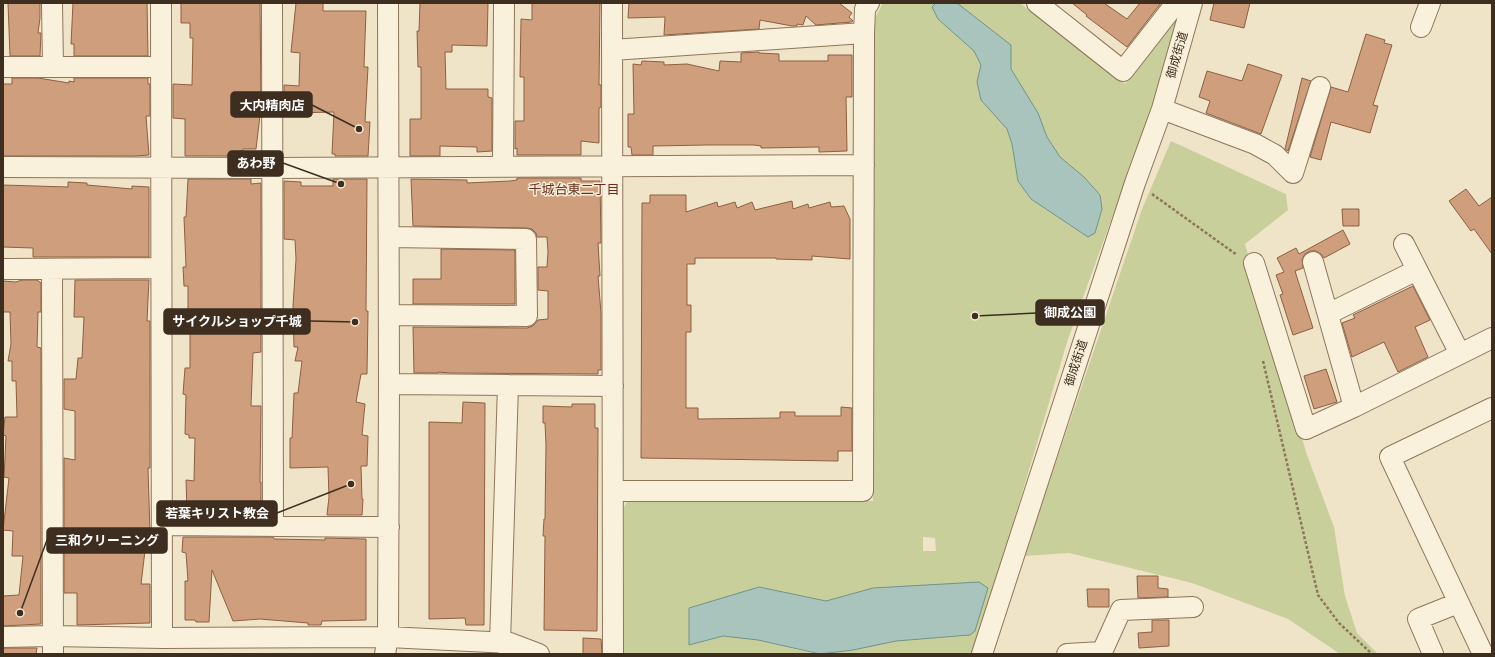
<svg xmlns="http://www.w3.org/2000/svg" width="1495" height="657" viewBox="0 0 1495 657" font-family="'Noto Serif','Noto Sans JP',serif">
  <rect width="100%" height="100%" fill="#f0e4c8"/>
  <path fill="#c9cf9b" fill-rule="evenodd" d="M883,3h53l-4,4 6,12 36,32 7,14 -4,17 4,18 26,29 5,15 6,37 13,18 57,38 7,-5 7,-23 -2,-14 -16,-18 -24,-20 -13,-20 -9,-24 -27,-44v-24l-54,-42h63l105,81 56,-73 -26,88 -87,240 -62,208 -35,107h-151l33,-4 43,-9 74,-6 -97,-47 -47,13 -67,-14 -70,21v37l34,-9 35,4 57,14h-191v-147l3,-5 246,-1 1,-471 2,-14zM923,537l12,1 1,13h-13z
    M1171,141l115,53 2,16 -43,34 62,211 27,72 11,69 12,37 21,21h-38l-52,-35 -96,-36 -123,-30 -45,3 118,-347z"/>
  <path fill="#a9c4bc" stroke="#6f938a" d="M936,3h21l54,42v24l27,44 9,24 13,20 24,20 16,18 2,14 -7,24 -7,4 -57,-38 -13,-18 -6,-37 -5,-15 -26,-29 -4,-18 4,-17 -7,-14 -36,-32 -6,-12z
    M979,582l9,6 -13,43 -5,4 -74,6 -43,9 -33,4 -62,-14 -35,-4 -34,9v-37l70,-21 67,14 47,-13z"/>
  <path fill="#cf9f7d" stroke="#8d5f41" d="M8,3h32v15l-2,15h3l-1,23h-30z
    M73,3h74l1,53h-74v-12h-3z
    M181,3h79l1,104 -5,42h-13l-1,7h-57v-37l-12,-1v-34l19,1 1,-47h-3v-15h-9z
    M296,3h27v8h43l-2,56h4l-3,55h5l-2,34h-33v-2h-3l2,-42 -41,1 1,-4 -10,-3v-21l15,1 1,-33 -9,-1z
    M420,3h68l-1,43 -35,-1v7h-7l1,37h42v8l4,1v53l-15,1v-5l-37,-1v10h-30v-37h11v-52h-3l-1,-36h2z
    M532,3h68l-1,82h2v22l-2,1v35l-18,-2v14h-64v-7l-2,1v-28h9v-44h-4l1,-58 11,1z
    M629,3h210l13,10 -3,4 4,4 -2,1 -35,3 -10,-9 -3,9 -6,-1v2h-5l-32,-6 -1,9 -95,6 1,-18 -37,1z
    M1072,3h32l23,16 13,-16h21l-34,44 -41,-31 1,-1z
    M1214,3h36l-6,25 -34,-8z
    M1366,34l19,6 -1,3 8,2 -19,60 5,1 -8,27 -39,-11 -10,38 -11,-3 21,-70 17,5z
    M759,52v1l20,1v7h49v-6h24v42h-6l1,54 -28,1v-5l-58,1v-2l-7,-1h-47l-54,1v9h-21l-1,-8h-3v-33h6l-1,-50 8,1 1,-4 22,1v3l23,-1 32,7 1,-10 21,1v-9z
    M1248,64l34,11 -21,59 -55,-21 4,-12 -11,-4 8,-26 35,10z
    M12,78h26l31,5v-2l5,1v-4h74v6h2v32h-4l3,39 -14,1h-132v-72h9z
    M1302,78l9,3 -23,70 -3,-2z
    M517,178h64v3h19l1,62h-3l2,33h-2l3,37v57h-3v4l-148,-1 -12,-1v1h-24l-1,-46 114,1 6,-2 5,-6 10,-1v-28l-10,-1v-23h9l1,-15 -1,-15h-10l-1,-4 -4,-4 -5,-1 -114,-2 -2,-47 56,1v3l43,-2 7,-1z
    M188,179h63v5l10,-1v169l-8,1 -2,53h10l-1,76h1v32h-78v-2h4l-1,-32 8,1 1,-43h-6v-3l-4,-1 1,-39 -3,-1 2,-26h5v-44h-2v-38h-4l-1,-19h3l-2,-50h2z
    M333,179h34l-1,132h2l-1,63h-6l-5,28 9,2 -3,31 6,1 -1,30h-6l1,33h1l-1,16h-35l2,-18 -1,-30 -38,1v-30h2l2,-45h4l4,-32h-7l3,-14h-4l-1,-41 3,-47 -1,-19 -11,-1v-58l17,1v4h32z
    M68,182l19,1v2l45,4v-3l17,1v70h-116v-9l-30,-1v-62l65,2z
    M1466,189l13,17 13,-9v57l-18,-25 -3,2 -22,-30z
    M650,195h36v17l31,-10 1,5 17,-5 2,6 15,-6 3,8 37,-9 1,8 15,-5 1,4 21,-6 1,5 13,-1 6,13v40l-38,-3v4l-36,-1v-1h-81v6h-8v41h4v27h-5v76h12v11l82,-1v-6h15v4h46v-9l11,1v43h-14v10l-197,-3 1,-255h8z
    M1342,209h17v17h-16z
    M1343,230l7,14 -26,14 -3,-4 -5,-3h-6l-5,3 -3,5 1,9 -8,3 18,57 -20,7 -13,-40 3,-1 -7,-19 8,-3 -7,-14 19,-10 3,6z
    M441,249l74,1v54h-102v-25h28z
    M22,280h15l4,3v29h-3l-1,35 4,1v276l-38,2v-30l16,-1 4,-39h-11l1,-25 -10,-1 6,-52 -5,-1 2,-41 -3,-1 2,-18h12l-1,-36h-4v-20h-4l3,-17 -1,-32h-7v-31l13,1z
    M75,280h74l-2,41h3v147h-2l2,66h-3l-6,50h9v39l-73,2v-32h-13v-135l11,2v-49l-11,-2v-30h12l2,-21h4l2,-41h-10z
    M1413,286l17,34 -15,7 13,30 -30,15 -14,-30 -32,15 -10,-34 13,-5 -2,-3z
    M1326,369l11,33 -23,7 -10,-33z
    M463,402l22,1 -1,222h-18l-1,-7 -36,1v-197l33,1z
    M572,404h23v24h3l-1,203 -53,-1 1,-94h-2l1,-17h1l1,-74 -1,-22h-2v-17l29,1z
    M183,537h90l1,2 51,1v-2l41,1v81l-44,1 -1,4h-13v-2l-48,-4 -27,2 -21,-51 -3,52h-13l-1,-2h-10v-39h3l-2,-28 -4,-1z
    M1137,576h21v12l10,1v8l-30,1z
    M1087,589h22v18h-21z
    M1152,620h17v26l-30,2 -1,-15 14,-1z
    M583,638l18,1 1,15h-19z
    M3,648h34l-1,6h-33z"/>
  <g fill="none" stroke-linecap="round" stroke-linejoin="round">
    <g stroke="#8d765c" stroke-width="22">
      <path id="minor" d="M52,3l1,64
        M161,3l1,635
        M272,3l1,523
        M612,3l1,651
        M1037,3l86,68 53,-68
        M1421,27l9,-24
        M612,50l252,-17
        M3,67h158
        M1162,109l93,35 20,11 18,18 27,-86
        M503,166l1,-163
        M3,167l269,1 592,-3
        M1404,244l56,110
        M1313,262l41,145
        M1254,263l52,166 48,-22 138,-69
        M3,269l158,-1
        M52,269l1,385
        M1328,314l89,-44
        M389,315l138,1 -1,-77 -137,-2
        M389,384l224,2
        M613,491h250l1,-458 1,-24 4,-6
        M162,525l227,2
        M3,637l49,-1 110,2 226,-1 122,6 29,11
        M500,643l8,-258
        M385,654l3,-17 1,-253 -1,-381
        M982,654l153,-471 27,-74 30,-106
        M1067,654l35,-2 19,-42 72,-3
        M1433,654l-15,-35 40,-16
        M1483,654l-93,-197 102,-49"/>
    </g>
    <path stroke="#8d765c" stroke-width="2.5" stroke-dasharray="3 2" stroke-linecap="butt" d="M1152,194l85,61
      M1263,361l55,234 21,28 33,31"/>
    <use href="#minor" stroke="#faf1dc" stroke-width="20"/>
  </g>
  <g text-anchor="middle" stroke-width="3" stroke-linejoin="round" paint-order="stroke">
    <g font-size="12" fill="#3d2e20" stroke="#f7eed8">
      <text transform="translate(1177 55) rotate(-74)" y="4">御成街道</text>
      <text transform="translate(1076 363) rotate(-72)" y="4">御成街道</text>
    </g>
    <g font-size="13" fill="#6b2e1e" stroke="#f7eed8">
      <text x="574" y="194">千城台東二丁目</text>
    </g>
  </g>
  <path fill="none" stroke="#3d2e20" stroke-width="1.5" d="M359 129L312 105M341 184L283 163M975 316L1036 313M355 322L310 321M351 484L277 513M20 613L47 540"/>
  <g fill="#3d2e20" stroke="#f7eed8" stroke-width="1.5">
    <circle cx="359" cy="129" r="4"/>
    <circle cx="341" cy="184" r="4"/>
    <circle cx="975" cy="316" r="4"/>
    <circle cx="355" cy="322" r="4"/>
    <circle cx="351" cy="484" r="4"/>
    <circle cx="20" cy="613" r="4"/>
  </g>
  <g fill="#3d2e20" stroke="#3d2e20" stroke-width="1.5">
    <rect x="231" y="92" width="81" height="25" rx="4"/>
    <rect x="228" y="151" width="55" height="25" rx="4"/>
    <rect x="1036" y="300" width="68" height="25" rx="4"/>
    <rect x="164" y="309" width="146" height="25" rx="4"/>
    <rect x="157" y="501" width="120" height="25" rx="4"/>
    <rect x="47" y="528" width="120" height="25" rx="4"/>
  </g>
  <g font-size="13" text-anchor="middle" font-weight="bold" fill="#fff">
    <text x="272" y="110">大内精肉店</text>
    <text x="256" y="168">あわ野</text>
    <text x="1070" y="317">御成公園</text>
    <text x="237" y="326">サイクルショップ千城</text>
    <text x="217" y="518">若葉キリスト教会</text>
    <text x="107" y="545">三和クリーニング</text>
  </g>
  <rect width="1495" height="657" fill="none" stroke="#3d2e20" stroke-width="8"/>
</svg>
